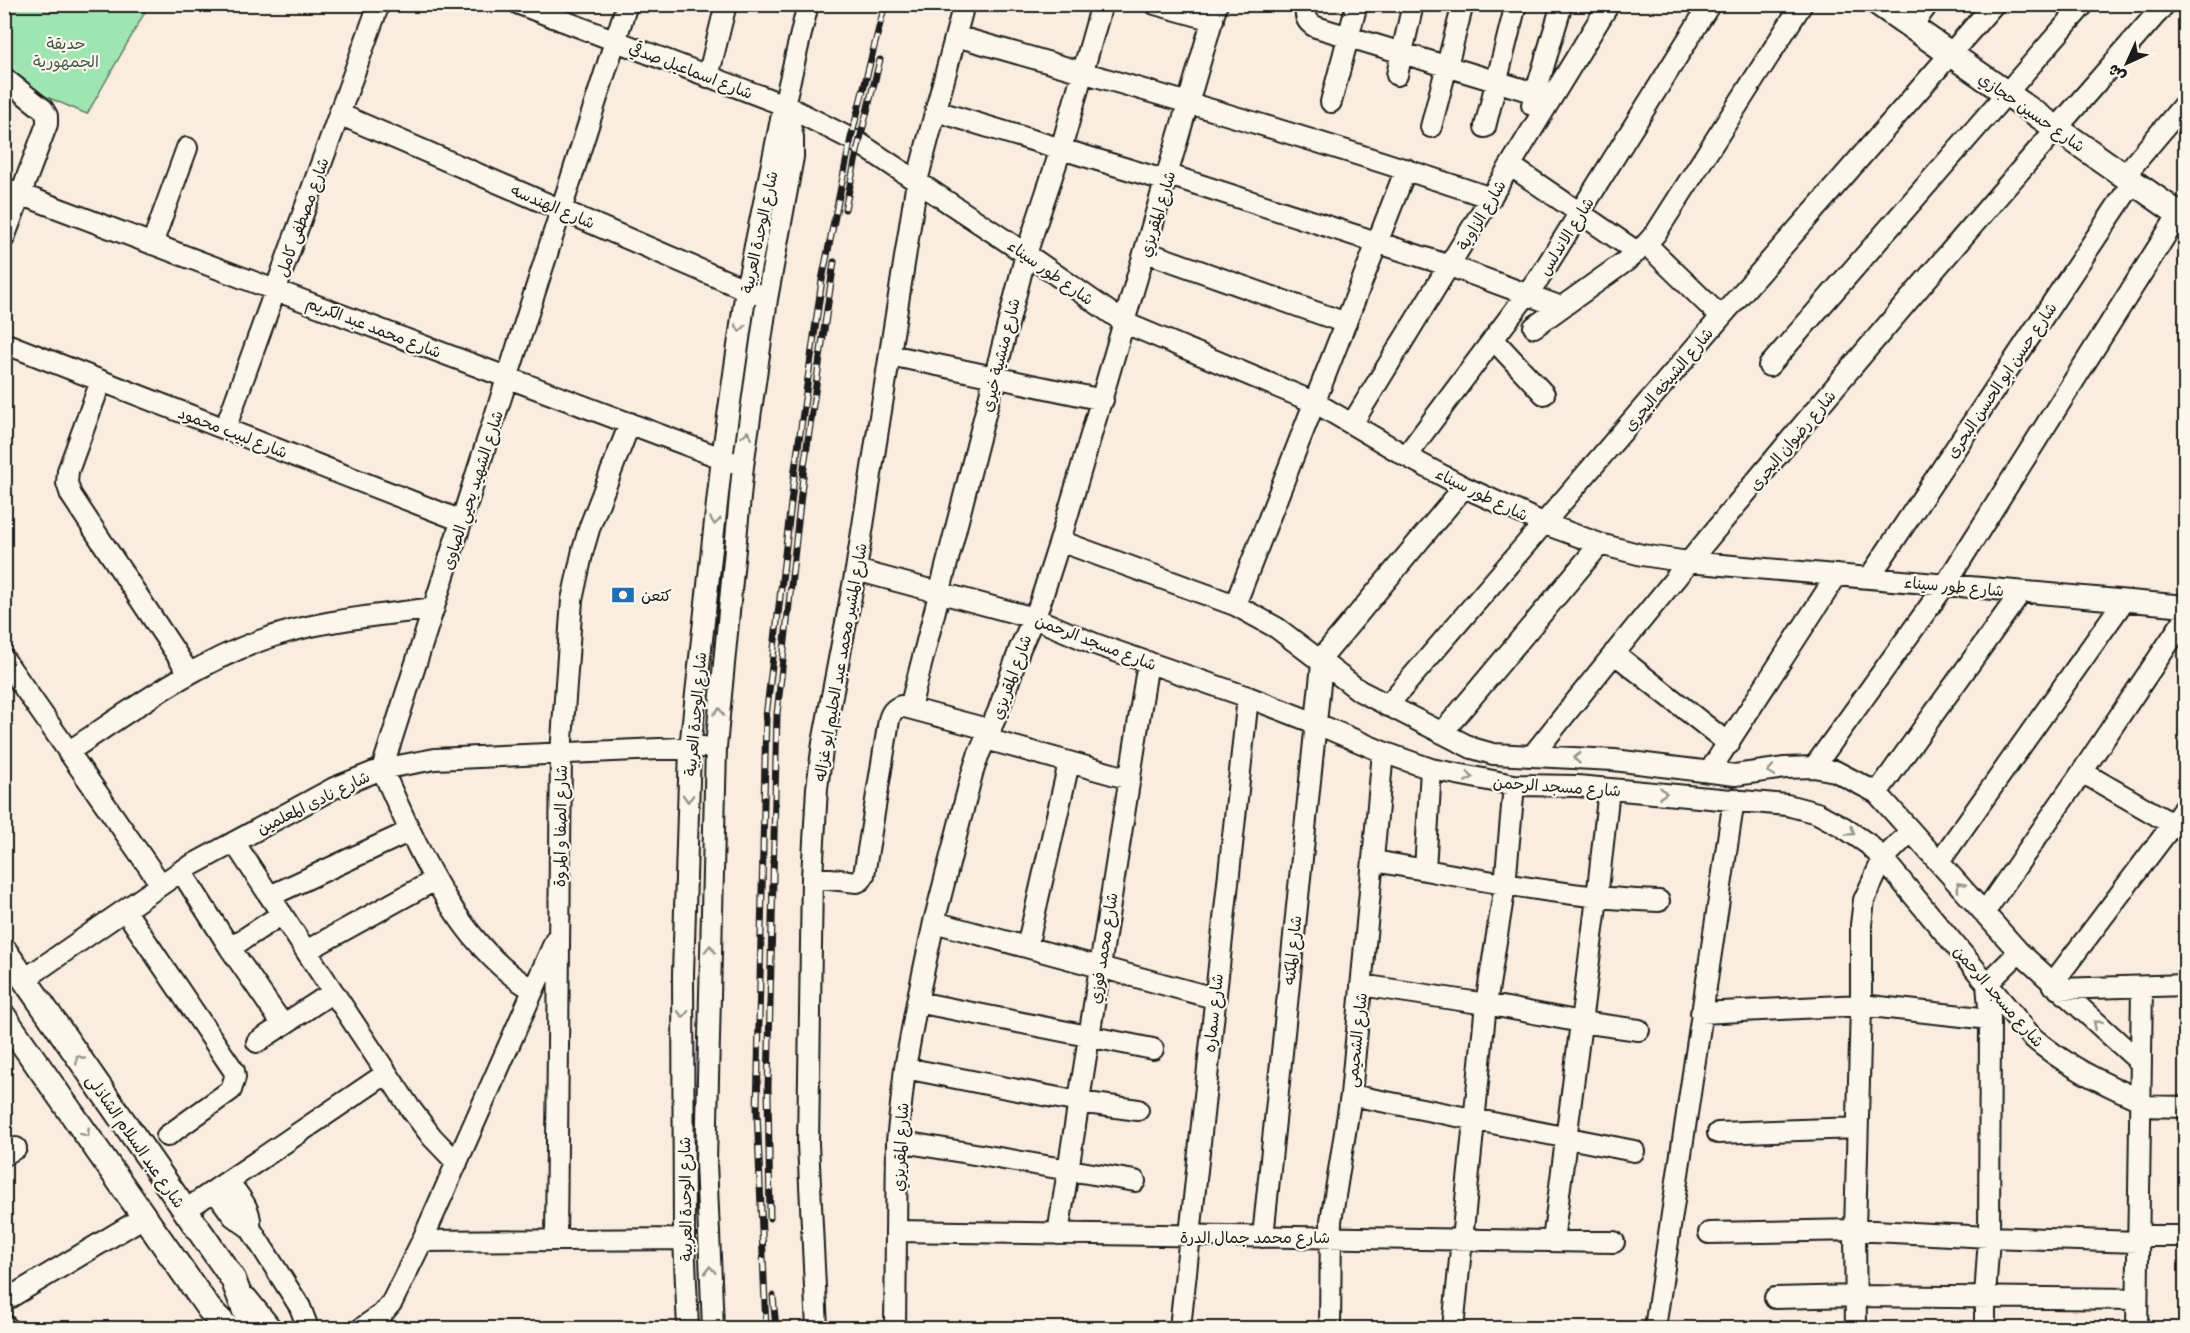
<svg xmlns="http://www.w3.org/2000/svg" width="2190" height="1333" viewBox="0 0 2190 1333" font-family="Pangolin,'Playpen Sans Arabic',sans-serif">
  <rect width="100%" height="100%" fill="#faecdf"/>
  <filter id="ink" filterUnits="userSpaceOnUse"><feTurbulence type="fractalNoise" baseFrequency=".0167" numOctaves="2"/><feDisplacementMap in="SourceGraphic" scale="12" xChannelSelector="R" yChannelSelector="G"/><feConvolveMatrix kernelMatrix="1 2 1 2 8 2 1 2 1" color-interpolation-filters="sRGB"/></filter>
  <g filter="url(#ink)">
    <path fill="#9fe5b2" stroke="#5e8067" stroke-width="1.5" d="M4,5h145l-62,109 -59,-25 -23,-19z"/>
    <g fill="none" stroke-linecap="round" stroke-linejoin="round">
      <g stroke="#1c1c1c" stroke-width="24">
        <path id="minor" d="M519,4l265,101 75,38 167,111 99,69 191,80 90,53 58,31 81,37 55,20 42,11 46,7 498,44
          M1155,4l58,16
          M1307,4c-3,11 -1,18 9,23l219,66
          M1911,27l17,-23
          M956,36c179,51 358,102 535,162
          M1397,75l16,-71
          M708,77l18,-73
          M4,78l39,31 4,7v8l-43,114
          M1331,102l26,-98
          M1532,105l30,-101
          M936,111l231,70
          M339,114l417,180
          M1431,127l32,-123
          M1485,127l31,-123
          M1511,166l126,86
          M1169,175l281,91 111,41
          M2124,176l62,-74
          M4,188l728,274
          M152,244l35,-96
          M1646,244l75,73
          M1146,252l200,71
          M1534,327l92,-66 20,-17 10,-11 146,-229
          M1493,339l51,55
          M4,343l458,178
          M890,355l213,45
          M1769,366l315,-362
          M101,381l-33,90 -1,12 4,12 118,178
          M1352,424l257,-420
          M225,429l154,-425
          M1406,456l133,-178 171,-274
          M1060,541l175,64 42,23 83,63 112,57 21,6 121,6 121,15 50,-7 29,-1 21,4 42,22 142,159 122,111
          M856,570l178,48 61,26 153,53 67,26 68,29 48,17 83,16 63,1 210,19 30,8 26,14 25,17 15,15 148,177c33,29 70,46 109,64
          M1869,578l264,-396
          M1235,605l171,-436
          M1614,653l115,91
          M4,659l156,224
          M1319,661l145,-174
          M1387,706l334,-389 273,-313
          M910,708l116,-454 35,-105 41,-145
          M1442,733l158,-189
          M986,739l144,40
          M68,752c62,-41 123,-87 194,-112 55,-20 115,-24 172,-32
          M1532,756c204,-257 417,-505 633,-752
          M1814,767l131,-182 234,-371
          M1709,772l128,-197
          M2082,772l104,60
          M1514,785l-9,100 -19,119 95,18 58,8
          M1877,793l144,-201
          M234,842l176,266 22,29 25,26
          M1374,861c95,16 189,37 285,40
          M1939,862l184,-260
          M1425,870l6,-101
          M181,871l49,77 53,77
          M812,877l45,5 4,-2 3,-5 25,-155c2,-8 5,-11 12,-14l90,24
          M270,896l140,-65
          M1984,913l98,-141 104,-155
          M131,919l103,152 1,6 -4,13 -64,46
          M934,922l280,76
          M1027,947l42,-184
          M230,948l52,-34
          M306,951l129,-71
          M25,979l156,-108 153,-83 48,-19 53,-10 269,-12
          M2052,984l121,-160 13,-19
          M1361,985l125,19 -33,324
          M2058,989l128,-4
          M533,990c-76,-45 -116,-143 -151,-221l245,-765
          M917,1002l236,47
          M1701,1013l160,-8v-80l3,-25 19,-41 28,-28
          M257,1042l76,-50
          M905,1068l174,34 59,8
          M1351,1095l283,56
          M2140,1106l46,1
          M1718,1133l139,-5
          M897,1141l238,40
          M4,1155l12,-7
          M228,1181c11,15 24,28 22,47
          M215,1191l18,25 17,12 50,79 8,21
          M184,1211l203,-138
          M896,1231l718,11
          M1709,1233l146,-3 134,7 149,5
          M1058,1234l90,-572
          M2138,1236h48
          M1263,1237l59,-573
          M556,1239l5,-485 11,-154 11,-50 7,-24 40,-103
          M422,1241l262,-2
          M1553,1241l44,-343 12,-109
          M247,1298l24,30
          M1775,1298l81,-2 281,3
          M4,1301l140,-84
          M4,1324l4,4
          M362,1328l20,-14 10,-12 30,-61 134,-302
          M688,1328l-4,-89 -1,-265 7,-226 32,-290 24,-168 38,-185 24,-101
          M713,1328l-7,-166 10,-415 27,-281 24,-167 26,-142v-20l-7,-26
          M817,1328l-9,-184 4,-267 5,-89 6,-45 33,-173 61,-389 47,-177
          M895,1328l2,-187 8,-73 12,-66 17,-80 38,-148 6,-18 20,-44 22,-64 19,-42 21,-65 157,-537
          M1180,1328l68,-631
          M1330,1328l1,-107 20,-126 32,-343
          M1655,1328l79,-529
          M1856,1328l-1,-98 6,-225 129,14
          M1985,1328v-31l4,-60 1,-218 -3,-35 32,-32
          M2137,1328l5,-341"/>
      </g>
      <g stroke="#1c1c1c" stroke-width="28">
        <path id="major" d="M1879,4l307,215
          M4,950l229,329 12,32 10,17
          M4,1017l205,292 19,19"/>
      </g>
      <use href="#minor" stroke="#fbf7ec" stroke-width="20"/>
      <use href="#major" stroke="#fbf7ec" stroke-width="24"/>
      <g stroke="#1c1c1c" stroke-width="7">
        <path id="rail" d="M845,209l14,-66 21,-83
          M770,1218l-2,-131 9,-373 27,-247 30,-205
          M773,1296l3,32
          M766,1328l-9,-218 9,-393 29,-248 27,-189 29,-142 34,-134"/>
      </g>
      <use href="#rail" stroke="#fbf7ec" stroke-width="4.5" stroke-dasharray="14" stroke-linecap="butt"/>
    </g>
    <defs><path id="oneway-chevron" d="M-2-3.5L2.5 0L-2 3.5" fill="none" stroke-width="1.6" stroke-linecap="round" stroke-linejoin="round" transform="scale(1.5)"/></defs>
    <g stroke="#97948e">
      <use href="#oneway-chevron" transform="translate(740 328) rotate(98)"/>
      <use href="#oneway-chevron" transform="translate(747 435) rotate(-82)"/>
      <use href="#oneway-chevron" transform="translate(715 521) rotate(96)"/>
      <use href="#oneway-chevron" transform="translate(719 712) rotate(-84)"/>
      <use href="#oneway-chevron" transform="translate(1577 758) rotate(-176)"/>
      <use href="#oneway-chevron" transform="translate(1771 771) rotate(170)"/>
      <use href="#oneway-chevron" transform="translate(1469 777) rotate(11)"/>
      <use href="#oneway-chevron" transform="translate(1663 793) rotate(5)"/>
      <use href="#oneway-chevron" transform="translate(688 798) rotate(92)"/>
      <use href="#oneway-chevron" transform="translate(1851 832) rotate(34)"/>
      <use href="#oneway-chevron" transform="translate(1960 886) rotate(-132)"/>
      <use href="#oneway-chevron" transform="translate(710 949) rotate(-88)"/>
      <use href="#oneway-chevron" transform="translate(683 1014) rotate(90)"/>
      <use href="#oneway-chevron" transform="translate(2097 1024) rotate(-138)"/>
      <use href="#oneway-chevron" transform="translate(79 1059) rotate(-125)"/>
      <use href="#oneway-chevron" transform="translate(86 1133) rotate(55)"/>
      <use href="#oneway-chevron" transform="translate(710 1270) rotate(-92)"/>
    </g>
  </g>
  <defs>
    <g id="bank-bare" transform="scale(1.8)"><path d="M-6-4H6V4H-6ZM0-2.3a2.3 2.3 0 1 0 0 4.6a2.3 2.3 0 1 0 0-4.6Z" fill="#1f6fb2" stroke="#fbf7ec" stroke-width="2.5" paint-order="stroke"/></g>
  </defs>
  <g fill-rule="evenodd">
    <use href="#bank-bare" x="623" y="595"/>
  </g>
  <g text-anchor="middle" stroke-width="4.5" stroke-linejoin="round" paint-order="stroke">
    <g font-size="16" fill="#435849" stroke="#fbf7ec">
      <text x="66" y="49">حديقة<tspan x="66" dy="18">الجمهورية</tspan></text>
    </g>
    <g font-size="16" fill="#1c1c1c" stroke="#fbf7ec">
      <text transform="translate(691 70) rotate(21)" y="6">شارع اسماعيل صدقي</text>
      <text transform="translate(2032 112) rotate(35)" y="6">شارع حسين حجازي</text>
      <text transform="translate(553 206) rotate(23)" y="6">شارع الهندسه</text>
      <text transform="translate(1157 214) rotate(-73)" y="6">شارع المقريزي</text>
      <text transform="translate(1481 215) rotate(-59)" y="6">شارع الزاوية</text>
      <text transform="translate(302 217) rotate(-70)" y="6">شارع مصطفى كامل</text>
      <text transform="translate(759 232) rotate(-78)" y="6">شارع الوحدة العربية</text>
      <text transform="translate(1566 236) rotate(-58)" y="6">شارع الاندلس</text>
      <text transform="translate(1051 272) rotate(35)" y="6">شارع طور سيناء</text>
      <text transform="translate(374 327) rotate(21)" y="6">شارع محمد عبد الكريم</text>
      <text transform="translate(1000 355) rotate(-76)" y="6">شارع منشية خيرى</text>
      <text transform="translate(1668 379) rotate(-50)" y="6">شارع الشيخه البحرى</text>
      <text transform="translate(2001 380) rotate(-56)" y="6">شارع حسن ابو الحسن البحرى</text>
      <text transform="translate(233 432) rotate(21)" y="6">شارع لبيب محمود</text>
      <text transform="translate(1792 440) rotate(-50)" y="6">شارع رضوان البحرى</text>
      <text transform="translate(472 490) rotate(-72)" y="6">شارع الشهيد يحيي الصاوى</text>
      <text transform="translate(1482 494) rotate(26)" y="6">شارع طور سيناء</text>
      <text transform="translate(1954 586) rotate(5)" y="6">شارع طور سيناء</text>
      <text transform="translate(1096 642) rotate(21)" y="6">شارع مسجد الرحمن</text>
      <text transform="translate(840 662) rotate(-80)" y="6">شارع المشير محمد عبد الحليم ابو غزاله</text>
      <text transform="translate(1011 677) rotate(-70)" y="6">شارع المقريزي</text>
      <text transform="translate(695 714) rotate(-85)" y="6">شارع الوحدة العربية</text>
      <text transform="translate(1557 786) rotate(4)" y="6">شارع مسجد الرحمن</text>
      <text transform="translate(313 802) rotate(-26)" y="6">شارع نادى المعلمين</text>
      <text transform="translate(560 826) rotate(-89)" y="6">شارع الصفا و المروة</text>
      <text transform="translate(1103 948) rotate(-81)" y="6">شارع محمد فوزي</text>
      <text transform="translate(1292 950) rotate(-84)" y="6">شارع المكنه</text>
      <text transform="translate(1999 996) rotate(49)" y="6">شارع مسجد الرحمن</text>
      <text transform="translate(1213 1013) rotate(-84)" y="6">شارع سماره</text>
      <text transform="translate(1356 1040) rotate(-84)" y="6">شارع الشحيمى</text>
      <text transform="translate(136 1141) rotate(55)" y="6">شارع عبد السلام الشاذلى</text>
      <text transform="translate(900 1147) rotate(-87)" y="6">شارع المقريزي</text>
      <text transform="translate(685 1199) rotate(-91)" y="6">شارع الوحدة العربية</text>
      <text x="1255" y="1243">شارع محمد جمال الدرة</text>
    </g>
    <g font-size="16" fill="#1c1c1c" stroke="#fbf7ec" text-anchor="start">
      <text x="641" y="601">كتعن</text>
    </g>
  </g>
  <rect width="2190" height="1333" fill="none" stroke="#fbf7ec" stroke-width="24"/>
  <rect x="12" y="12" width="2166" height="1309" fill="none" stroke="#1c1c1c" stroke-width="2" filter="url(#ink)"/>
  <g transform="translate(2127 63) rotate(225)" stroke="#fbf7ec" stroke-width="4.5" paint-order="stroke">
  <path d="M0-4.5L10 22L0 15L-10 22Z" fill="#1c1c1c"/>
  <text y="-9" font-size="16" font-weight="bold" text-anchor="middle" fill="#1c1c1c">ش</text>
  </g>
</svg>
